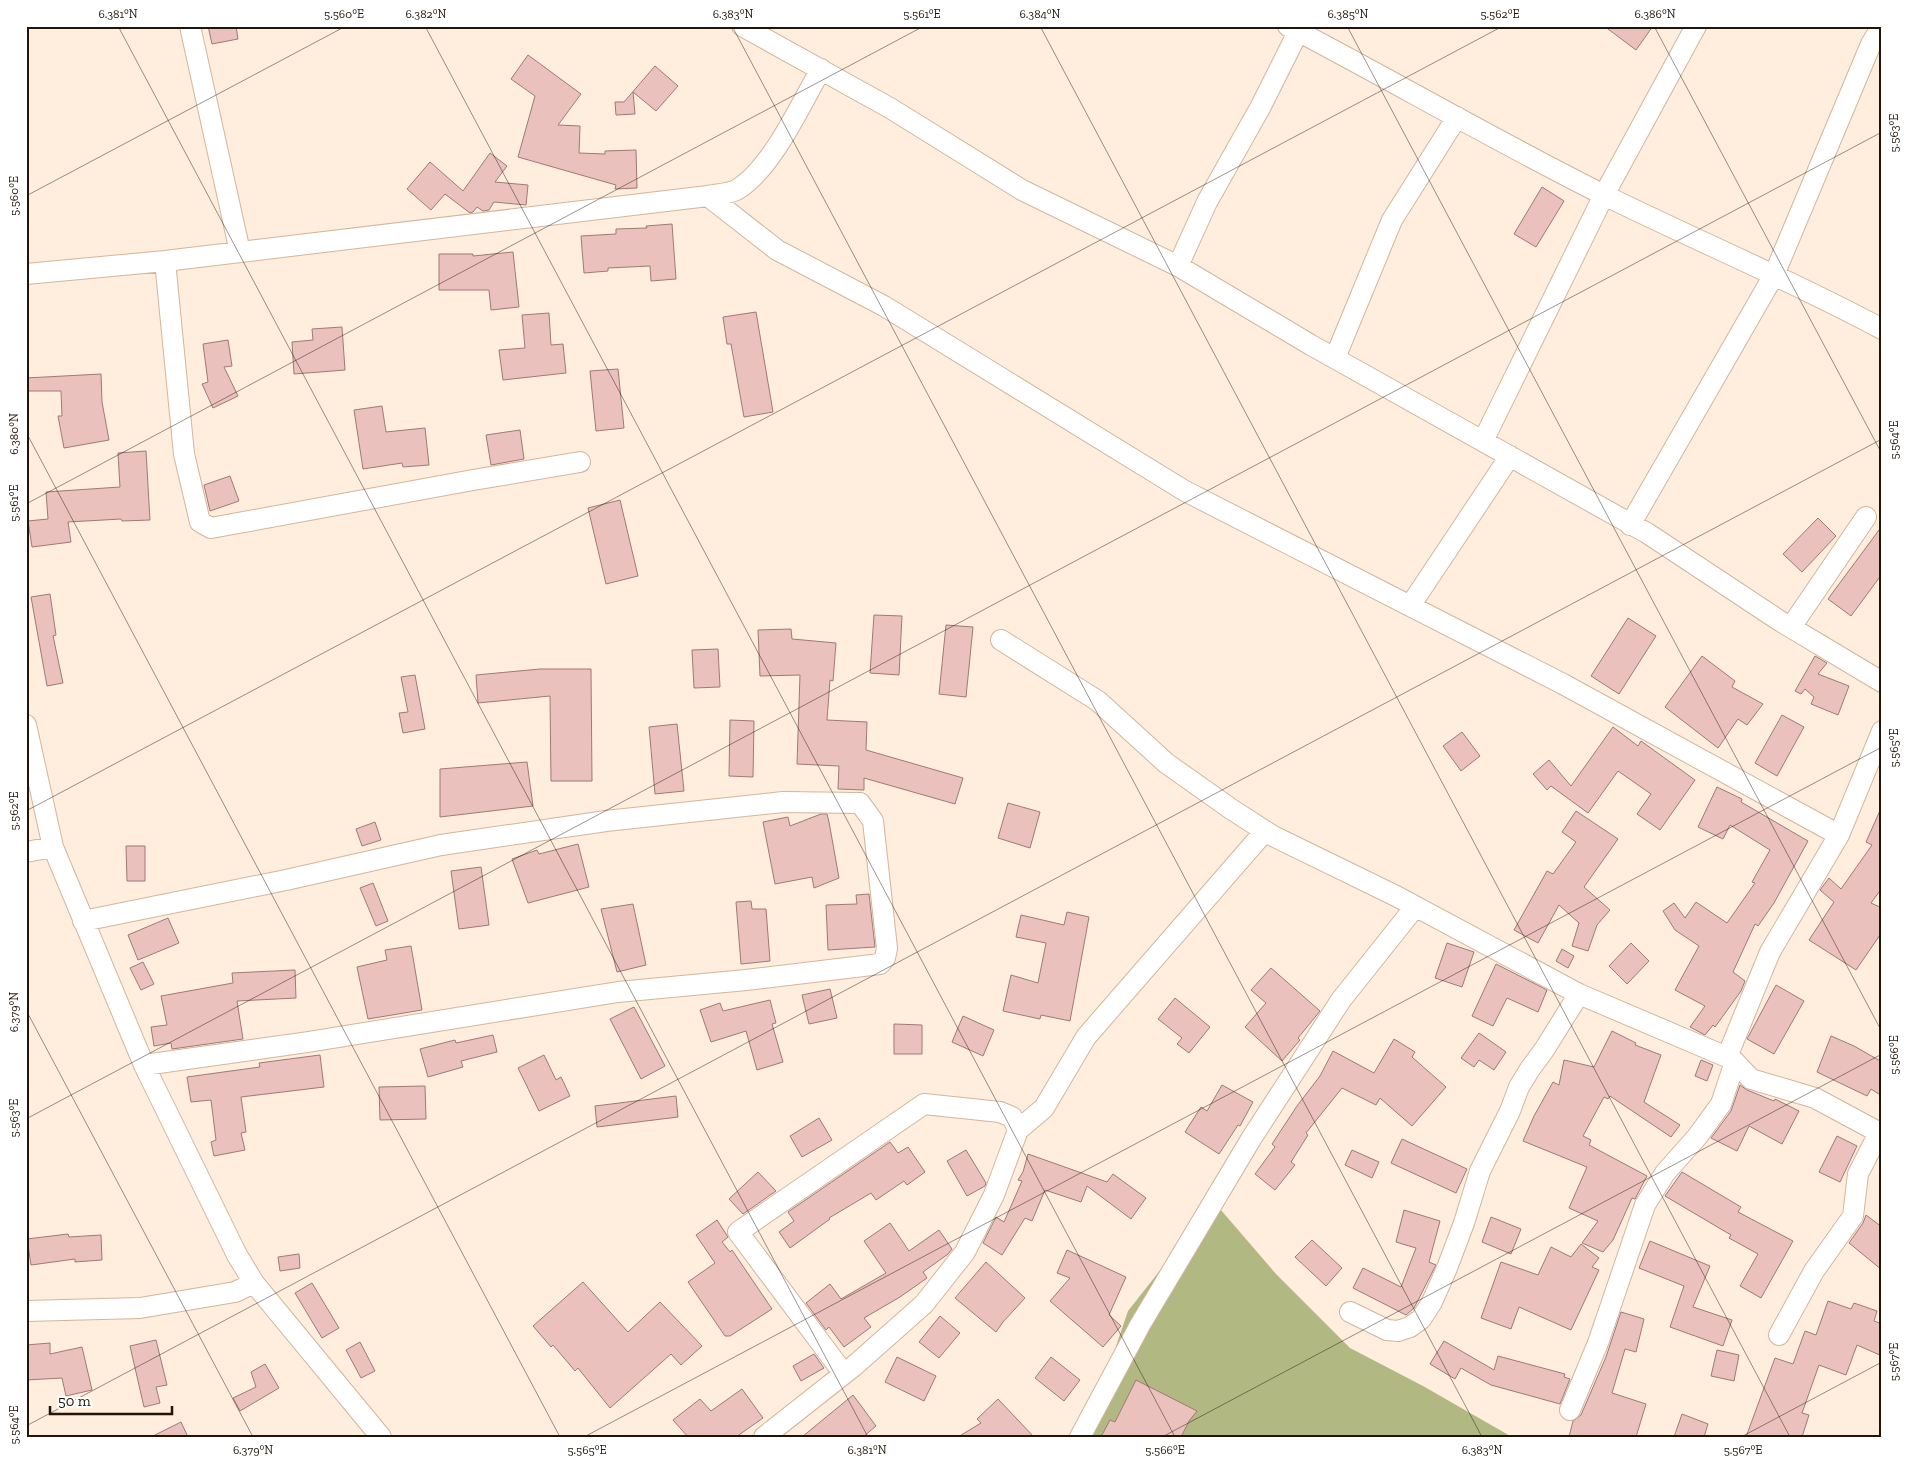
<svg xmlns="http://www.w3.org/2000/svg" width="1908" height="1463" viewBox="0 0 1908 1463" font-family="'Zilla Slab',serif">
  <rect width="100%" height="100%" fill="#ffeddd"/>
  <path fill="#b1b881" d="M1214,1202l62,72 74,74 73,38 89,51h-427l43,-126z"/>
  <path fill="#ebc1be" stroke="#9f7976" d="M208,26h28l2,13 -26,5z
    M1604,26h49l-17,24z
    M528,55l53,39 -23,31 22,1 -1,27 26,1v-3l31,-1 1,38 -22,1 1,-4 -98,-28 17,-61 -24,-17z
    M655,66l23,20 -22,25 -23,-19 2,22 -19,1 -1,-13h9z
    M490,153l17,13 -12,16 33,3 -2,20 -32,-3 -5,8 -6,1 -6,-4 -4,5 -3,1 -25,-19 -14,16 -24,-21 23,-27 33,29z
    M1542,187l22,14 -28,46 -22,-13z
    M672,224l4,55 -25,2 -1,-15 -42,2v3l-24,2 -3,-37 35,-2v-5l31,-1 -1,-2z
    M513,252l6,55 -28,3 -2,-20h-50v-36h34v2z
    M756,312l17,100 -29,5 -13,-73h-4l-4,-27z
    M549,313l2,32 12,-1 3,29 -63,7 -4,-30 26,-2 -3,-33z
    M342,327l3,43 -51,4 -2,-32 21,-2 -1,-11z
    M228,340l4,26 -8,1 14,29 -25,12 -11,-24 6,-2 -5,-38z
    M618,369l6,59 -28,3 -6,-60z
    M101,374l1,28 7,38 -45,8 -6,-32h4l-1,-25h-35v-13z
    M382,406l4,26 39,-4 4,37 -26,2 -1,-4 -39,6 -9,-59z
    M520,430l4,29 -33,6 -5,-30z
    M146,451l4,69 -28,1 -1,-2 -53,3 3,20 -39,5 -4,-26 20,-2 -2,-27 74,-5 -2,-34z
    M230,476l9,25 -29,10 -6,-26z
    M620,500l18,76 -32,8 -18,-76z
    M1818,518l18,18 -34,36 -19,-18z
    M1882,526v48l-31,42 -23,-17z
    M50,594l6,41 -3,1 10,47 -16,3 -16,-89z
    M874,615l28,1 -3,59 -29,-2z
    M1628,618l28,18 -37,58 -28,-18z
    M946,625l27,2 -7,70 -27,-3z
    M791,629l1,10 44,4 -3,38 -3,-1 -3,40 40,2 -1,28 97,28 -8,26 -91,-26v12l-26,-1 1,-23 -42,-2 3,-89 -40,1 -2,-46z
    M718,649l2,38 -26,1 -2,-38z
    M1702,656l33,25 -3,6 31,17 -16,21 -9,-6 -20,29 -53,-41z
    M1815,656l12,7 -9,11 31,12 -11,29 -27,-11 3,-7 -9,-8 -4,5 -6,-3z
    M540,669h51l1,112h-41l-1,-85 -72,7 -2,-28z
    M415,675l10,54 -22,4 -4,-20 9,-1 -7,-35z
    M1782,715l22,12 -27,49 -22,-13z
    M730,720l24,1 -1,56 -24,-1z
    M677,724l7,67 -29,3 -6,-67z
    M1613,727l25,19 3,-5 54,39 -35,50 -23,-16 14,-20 -33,-23 -30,42 -37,-27 -4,4 -14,-16 16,-14 22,26z
    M1462,732l18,24 -19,15 -18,-25z
    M527,762l6,44 -93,11v-48z
    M1717,787l25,12 -1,3 67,39 -34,62 -16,23 -3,-2 -22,48 12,9 -4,10 -26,36 -2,-2 -8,10 -15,-8 15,-21 -30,-16 24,-44 -24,-16 -12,-19 11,-8 11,15 11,-16 31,21 28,-40 -3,-1 18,-32 -40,-25 -7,14 -25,-12z
    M1008,803l32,9 -10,36 -32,-10z
    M1882,806v82l-11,15 11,5v24l-26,38 -47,-30 25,-38 -14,-12 9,-12 12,11 31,-44 -6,-3z
    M1576,811l42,28 -34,48 26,23 -13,15 -9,26 -16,-5 7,-23 -20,-18 -21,38 -24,-13 33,-59 6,3 23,-32 -14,-10z
    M821,814h6l2,8 10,56 -25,10 -2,-11 -37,7 -12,-62 25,-5 2,9z
    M375,822l6,18 -19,6 -6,-17z
    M578,844l11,43 -61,16 -16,-44 25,-9 2,4z
    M126,846h19v35h-18z
    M481,867l8,58 -30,4 -8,-58z
    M373,883l15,38 -12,5 -16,-38z
    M869,894l6,53 -47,3 -2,-45 31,-1 -1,-9z
    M751,901l1,8h14l4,52 -29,3 -5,-62z
    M633,904l13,61 -29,7 -16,-63z
    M1067,912l22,5 -19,104 -29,-6 -1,4 -37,-8 8,-36 27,8 8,-40 -30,-6 5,-22 43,10z
    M168,918l11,25 -41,17 -10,-25z
    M1447,943l27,9 -12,35 -27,-9z
    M1631,943l18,18 -22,23 -18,-18z
    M411,946l11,64 -54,9 -11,-52 30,-7 -2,-10z
    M1562,949l12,7 -6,12 -12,-7z
    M143,962l11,22 -13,6 -11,-22z
    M1496,964l51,26 -9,22 -31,-14 -14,28 -21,-10z
    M1271,968l49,43 -22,27 2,2 -18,21 -37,-34 21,-24 -15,-13z
    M295,970l1,28 -59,3 6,38 -71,10 -1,-6 -17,3 -3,-19 16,-2 -6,-29 72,-13 -1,-10z
    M1776,985l28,16 -30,53 -27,-15z
    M830,989l7,29 -28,6 -7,-29z
    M1175,998l35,29 -21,26 -12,-9 5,-6 -24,-19z
    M770,1000l6,23 -4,1 11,38 -26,8 -11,-39 -35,11 -11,-32 20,-7 3,8z
    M634,1007l31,59 -24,13 -31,-60z
    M963,1016l31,14 -11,26 -31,-14z
    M894,1024l28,1v29h-28z
    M1612,1031l24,12 -1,2 26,10 -17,47 36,23 -9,12 -61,-41 -2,3 -4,-2 -21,39 8,4 -2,5 58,31 -12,23 -3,-1 -19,42 -10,12 -21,-9 16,-22 -29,-13 18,-41 -64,-26 11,-25 19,-34 6,3 5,-25 30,7z
    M1479,1033l27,19 -12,18 -15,-10 -5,7 -13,-9z
    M493,1035l4,17 -36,9 2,6 -35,10 -8,-28 35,-9 1,3z
    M1831,1036l23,10 28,16v34l-11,-7 -4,7 -50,-24z
    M1394,1039l21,13 -3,5 34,30 -34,39 -32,-28 -4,7 -34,-17 -36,45 2,2 -17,27 4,3 -20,25 -20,-16 20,-27 -3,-3 25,-38 23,-30 13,-25 41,22z
    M320,1055l4,32 -83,10 5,35 -5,1 4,17 -31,6 -3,-14 5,-2 -5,-40 -20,2 -4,-25 73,-10 -1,-4z
    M544,1055l12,25 5,-3 9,19 -31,15 -21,-43z
    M1701,1060l12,5 -6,16 -12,-5z
    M1222,1085l31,17 -13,24 -2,-1 -19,29 -34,-22 16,-25 6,4z
    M1740,1085l7,5 27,11 1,-2 24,12 -17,33 -33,-18 -12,25 -26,-13 20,-27z
    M425,1086l1,33 -46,1 -1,-33z
    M676,1096l2,21 -81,10 -2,-21z
    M819,1118l13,22 -30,17 -12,-21z
    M1837,1136l20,10 -17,36 -21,-10z
    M1402,1139l65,30 -11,24 -65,-30z
    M890,1142l8,11 10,-6 17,25 -18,13 -3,-4 -28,19 -5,-7 -42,25 1,1 -40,29 -11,-16 15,-11 -6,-9z
    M966,1150l20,33 -1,3 -18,10 -20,-35z
    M1352,1150l27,12 -7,16 -27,-13z
    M1028,1154l79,28 6,-8 33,24 -15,21 -44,-33 -6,16 -36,-12 -13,31 -7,-3 -23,37 -19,-12 13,-26 8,5 18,-41 -4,-1 5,-8z
    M758,1172l18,19 -33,23 -14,-15z
    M1682,1172l59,35 -3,5 55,29 -32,57 -21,-12 18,-32 -29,-16 2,-3 -66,-39z
    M1404,1210l36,11 -11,41 7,3 -22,43 -8,7 -53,-27 10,-20 38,19 15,-39 -20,-6z
    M1866,1215l16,12v43l-33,-27 14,-20z
    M1491,1217l30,12 -10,25 -29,-12z
    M717,1220l11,17 -6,5 8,10 2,-2 40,59 -42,27h-5l-37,-54 27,-19 -19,-28z
    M890,1223l19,28 30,-21 13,19 -4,5 -25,18 4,6 -27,19 -36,21 7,9 -27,20 -15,-20 -3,3 -20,-27 24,-19 11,15 45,-26 -22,-32z
    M68,1234l1,3 32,-2 1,25 -27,2v-3l-44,6 -4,-26z
    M1312,1240l30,28 -16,18 -31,-29z
    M1650,1241l60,25 -17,41 39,13 -9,26 -53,-19 14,-41 -45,-18z
    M1581,1244l18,14 -7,9 7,3 -28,60 -52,-23 -8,22 -30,-11 20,-56 37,13 13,-28 20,10z
    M1067,1250l59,27 -17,38 12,11 -18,21 -53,-46 20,-23 -13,-5z
    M299,1254l1,14 -20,3 -2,-14z
    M986,1262l39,36 -22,24 -7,10 -41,-34z
    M583,1282l45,50 32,-30 42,44 -21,19 -10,-11 -61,54 -32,-40 -3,3 -22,-26 -2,2 -18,-21z
    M312,1283l27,45 -17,10 -27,-45z
    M1828,1301l23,8 3,-6 23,8 -3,10 8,3v32l-25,-11 -11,30 -27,-10 -17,48 7,2 -7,22h-56l29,-79 18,6 12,-33 11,4z
    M1621,1312l23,7 -8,33 -11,-3 -13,44 34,11 -10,33h-67l4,-16 8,-6 25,-58z
    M940,1316l20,17 -21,25 -20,-16z
    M156,1340l11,45 -11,2 4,16 -16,4 -14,-61z
    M1444,1341l50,29 4,-14 67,18 -1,3 6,2 -10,25 -69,-19 -30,-17 -6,11 -25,-15z
    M360,1342l15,29 -14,7 -15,-28z
    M50,1343v11l32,-7 10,43 -26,6 -4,-18 -36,2v-35z
    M1717,1350l22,5 -5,26 -23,-5z
    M814,1354l10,14 -23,13 -8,-15z
    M897,1357l39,19 -12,25 -39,-19z
    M1051,1357l29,23 -16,21 -29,-23z
    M265,1364l14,24 -39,23 -7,-13 23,-11 -5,-15z
    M1136,1380l61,31 -8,10 -8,16h-80l9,-17 5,2z
    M742,1389l21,29 -27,19h-48l-15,-17 27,-21 11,12z
    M853,1395l23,31 -13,11h-61z
    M998,1399l36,38h-76l23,-14 -4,-4z
    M1682,1414l26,10 -4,13h-30z
    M181,1422l7,15h-37z"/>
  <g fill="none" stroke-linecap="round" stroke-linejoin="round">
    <g stroke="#d2b69b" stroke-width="22">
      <path id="minor" d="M190,26l50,226
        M742,26l148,82 132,82 156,76 133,79 336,188 133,88 102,61
        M1288,26c105,55 208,115 314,168 93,46 189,86 280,135
        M708,196l69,54 107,56 301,185 378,193 276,151
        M165,261l19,193 16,68 11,6 262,-48 107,-18
        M1178,266l29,-64 54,-96 37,-74
        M26,274l139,-13 543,-65c9,-2 23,-2 30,-7 34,-21 63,-85 83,-120
        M1335,358l57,-138 65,-103
        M1483,441l121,-246 92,-169
        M1630,525l144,-250 97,-231 11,-18
        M1410,606l100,-150
        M1791,627l75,-110
        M1001,640l97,61 68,62 65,46 42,27 123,60 183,98 148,63 8,5 16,17 64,19 67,36
        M26,725l27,122 91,218 93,190 17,28 127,154
        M26,852l27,-5
        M83,921l203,-41 155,-35 165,-24 177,-19 77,1 13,18 14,127 -2,10 -5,6 -134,16 -128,12 -310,50 -164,23
        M1727,1057l43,-105 69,-117 43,-104
        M26,1311l114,-3 95,-16 19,-9
        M1350,1312l37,18 11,1 12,-4 11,-8 11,-17 15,-34 17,-45 16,-52 30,-60 9,-24 11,-18 14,-19 35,-56
        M1779,1335l35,-64 39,-55 5,-42 21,-41
        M844,1374l-106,-142 186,-128 76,8 12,5 6,13 26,-22 42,-71 179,-206
        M1570,1410l28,-67 47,-138 20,-32 32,-36 24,-33 14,-42
        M764,1437l90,-71 70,-62 41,-52 29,-57 24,-65
        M1080,1437l60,-112 111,-186 90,-139 74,-93"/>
    </g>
    <use href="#minor" stroke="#fff" stroke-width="20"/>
  </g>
  <path fill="none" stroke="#1f150b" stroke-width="1" stroke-opacity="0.45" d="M118,26l750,1411M425,26l750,1411M732,26l750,1411M1040,26l750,1411M1347,26l535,1006M1654,26l228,428M26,196l320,-170M26,432l534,1005M26,504l898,-478M26,811l1477,-785M26,1010l227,427M26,1119l1856,-987M26,1426l1856,-987M584,1437l1298,-690M1162,1437l720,-383M1741,1437l141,-75"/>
  <rect width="1908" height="1463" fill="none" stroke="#ffffff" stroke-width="55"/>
  <path d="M50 1406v8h122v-8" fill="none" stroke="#1f150b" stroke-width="2.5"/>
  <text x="58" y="1406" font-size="15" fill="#1f150b" stroke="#ffffff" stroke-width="4" paint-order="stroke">50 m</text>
  <rect x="28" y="28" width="1852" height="1408" fill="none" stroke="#1f150b" stroke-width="2"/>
  <g font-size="12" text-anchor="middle" fill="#1f150b">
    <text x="118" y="18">6.381°N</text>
    <text x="344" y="18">5.560°E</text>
    <text x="426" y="18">6.382°N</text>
    <text x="733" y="18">6.383°N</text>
    <text x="922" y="18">5.561°E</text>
    <text x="1040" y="18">6.384°N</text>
    <text x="1348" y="18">6.385°N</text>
    <text x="1500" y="18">5.562°E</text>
    <text x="1655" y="18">6.386°N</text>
    <text transform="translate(1894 133) rotate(-90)" y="4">5.563°E</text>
    <text transform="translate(14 196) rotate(-90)" y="4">5.560°E</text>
    <text transform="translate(14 434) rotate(-90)" y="4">6.380°N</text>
    <text transform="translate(1894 440) rotate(-90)" y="4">5.564°E</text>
    <text transform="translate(14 503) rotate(-90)" y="4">5.561°E</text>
    <text transform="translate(1894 748) rotate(-90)" y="4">5.565°E</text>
    <text transform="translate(14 811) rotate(-90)" y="4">5.562°E</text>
    <text transform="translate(14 1012) rotate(-90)" y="4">6.379°N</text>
    <text transform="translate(1894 1055) rotate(-90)" y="4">5.566°E</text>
    <text transform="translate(14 1118) rotate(-90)" y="4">5.563°E</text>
    <text transform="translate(1894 1362) rotate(-90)" y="4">5.567°E</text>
    <text transform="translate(14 1425) rotate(-90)" y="4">5.564°E</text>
    <text x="253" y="1454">6.379°N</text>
    <text x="587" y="1454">5.565°E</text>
    <text x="867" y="1454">6.381°N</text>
    <text x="1165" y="1454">5.566°E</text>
    <text x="1482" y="1454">6.383°N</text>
    <text x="1743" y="1454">5.567°E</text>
  </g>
</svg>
